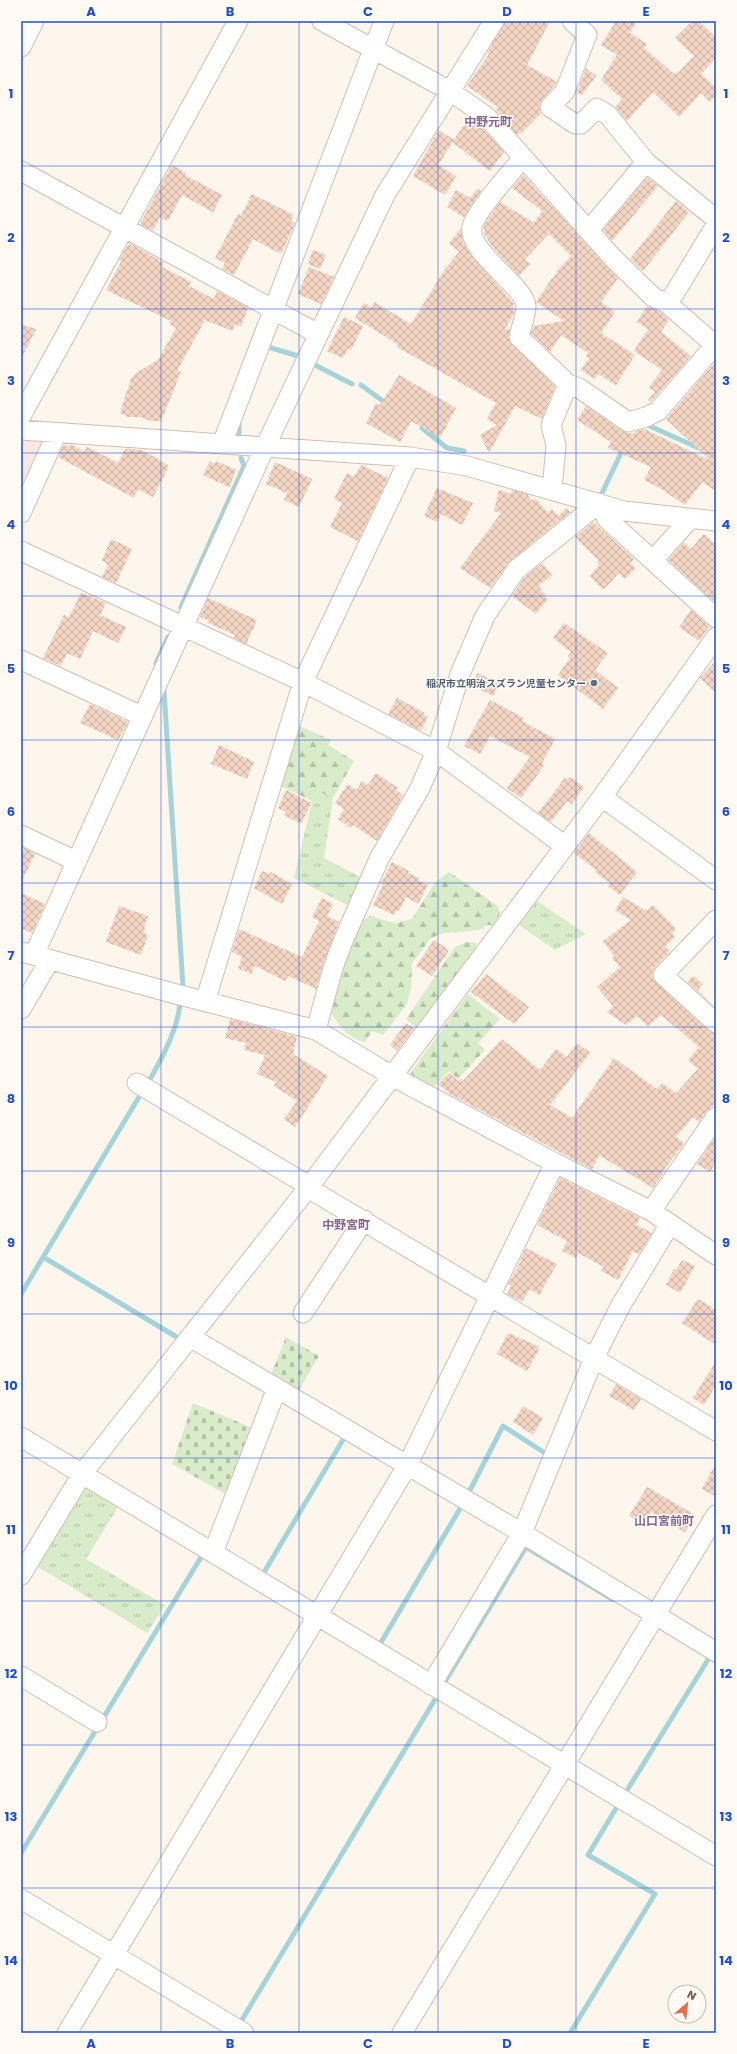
<svg xmlns="http://www.w3.org/2000/svg" width="737" height="2054" viewBox="0 0 737 2054" font-family="Poppins,'Noto Sans JP',sans-serif">
  <defs>
    <pattern id="grass-tufts" width="24" height="20" patternUnits="userSpaceOnUse"><rect width="24" height="20" fill="#d8ecc9"/><path d="M3 7l-1-3M5 7V3M7 7l1-3M15 17l-1-3M17 17v-4M19 17l1-3" fill="none" stroke="#b4c2a5"/></pattern>
    <pattern id="forest-firs" width="22" height="20" patternUnits="userSpaceOnUse"><rect width="22" height="20" fill="#d8ecc9"/><path d="M5 1l3.5 6h-7zM16 11l3.5 6h-7z" fill="#b4c2a5"/></pattern>
    <pattern id="cemetery-stones" width="16" height="16" patternUnits="userSpaceOnUse"><rect width="16" height="16" fill="#d8ecc9"/><path d="M2 7V4a2 2 0 0 1 4 0v3zM10 15v-3a2 2 0 0 1 4 0v3z" fill="#b4c2a5"/></pattern>
    <pattern id="building-cross-hatch" width="8" height="8" patternUnits="userSpaceOnUse"><rect width="8" height="8" fill="#f3d5c3"/><path d="M0 0l8 8M0 8l8-8" fill="none" stroke="#cab0a1"/></pattern>
  </defs>
  <rect width="100%" height="100%" fill="#fdf6ec"/>
  <path fill="#fde8e0" d="M21,440l21,1 4,6 -25,57z"/>
  <path fill="url(#grass-tufts)" d="M322,793l11,5 -9,60 40,21 -13,28 -57,-29 19,-81z
    M537,901l49,33 -31,16 -36,-25z
    M82,1485l39,17 -35,57 79,46 -18,28 -112,-68z"/>
  <path fill="url(#forest-firs)" d="M297,725l34,15 -3,5 26,16 -21,37 -11,-5 -9,4 -1,4 -33,-16z
    M449,872l49,34 2,7 -6,12h-7l-5,4 -10,2 -28,2 -13,5 -19,25 -1,26 -4,15 -24,31 -11,-4 -7,11c-16,-3 -26,-16 -33,-28l6,-46 21,-45 11,-7 25,7 17,-4 23,-37z
    M468,942l9,1 -3,11 -57,74 -11,-9 49,-72z
    M468,994l32,25 -22,24 7,7 -27,29 -9,-8 -17,18 -19,-10 -2,-7z"/>
  <path fill="url(#cemetery-stones)" d="M286,1337l33,19 -22,37 -27,-16z
    M193,1403l62,26 -26,67 -57,-32z"/>
  <g fill="none" stroke-linecap="round" stroke-linejoin="round">
    <path stroke="#a5d3da" stroke-width="5" d="M268,347l30,9
      M313,364l39,20
      M361,385l26,19
      M645,424l56,25
      M422,428l25,20 17,3
      M239,433v-11
      M601,495l22,-46
      M181,607l63,-141 -3,-8
      M156,663l12,-26
      M164,691l19,296
      M149,1081c13,-23 28,-50 31,-77
      M43,1257l137,82
      M21,1294l121,-202
      M468,1494l35,-68 42,27
      M263,1574l81,-136
      M380,1644l81,-137
      M443,1685l83,-138 86,52
      M626,1792l83,-134
      M21,1853l182,-299
      M240,2023l197,-327
      M570,2033l85,-139 -67,-39 30,-50"/>
  </g>
  <path fill="url(#building-cross-hatch)" d="M505,21h45l-23,44 30,17 -15,18 -3,5 2,8 -20,21 -2,-1 -2,2 -21,-25 2,-3 -31,-21 22,-32 -2,-1z
    M616,21h21l-7,12 17,11 -3,4 30,26 1,-2 2,2 17,-18 -19,-18 17,-17h7l17,16v21l-15,16 15,14v7l-6,7 -9,-9 -22,24 -26,-25 -26,29 -12,-14 7,-8 -21,-19 16,-25 -16,-10z
    M586,68l10,8 -14,19 -5,-3z
    M468,120l14,8 22,24 -14,19 -38,-29z
    M439,130l15,10 -16,25 18,11 -11,19 -32,-19z
    M172,165l14,8 -1,2 37,20 -9,17 -31,-17 -14,26 -8,-4 -7,14 -13,-7z
    M523,175l95,103 -17,24 14,10 -14,21 34,22 -19,30 -18,-11 -3,5 -14,-9 8,-12 -3,-2 2,-3 -27,-18 -11,17 -19,-19 3,-7 30,-5 -28,-19 14,-21 8,-9 -1,-1 14,-15 -22,-22 -24,25 5,5 -11,12 -24,-26 -11,-16v-9l16,-23 34,21 8,-12 -30,-23z
    M647,177l11,9 -46,55 -9,-11z
    M477,189l4,2 -17,26 -17,-10 9,-17 14,8z
    M252,194l42,21 -3,6 4,2 -14,31 -28,-15 -19,36 -12,-6 3,-6 -10,-5 23,-44 3,2z
    M676,201l13,11 -46,59 -13,-12z
    M461,228l2,14 7,12 43,49 1,11 -10,16 6,-1 -1,11 46,47 -13,32 -27,-13 -26,47 -9,-18 17,-10 -10,-6 9,-16 -99,-56 1,-2 -7,-5 -36,-22 9,-15 8,5 2,-6 37,22 34,-55 14,-17 -10,-9z
    M129,243l35,20 -2,4 29,15 -2,4 25,13 3,-8 31,17 -7,19 -6,-3 -3,7 -27,-11 -28,51 4,1 -20,49h-10l-11,-4h-12l-8,-4 11,-34 5,-6 22,-13 18,-32 -6,-4 1,-3 -65,-31 15,-28 -2,-2z
    M313,250l13,5 -6,14 -12,-5z
    M309,267l25,10 -13,27 -23,-10z
    M647,306l15,7 7,7 -8,12 30,24 -40,46 -3,-2 7,-8 -6,-5 13,-17 -28,-19 14,-22 -11,-7z
    M344,317l19,9 -12,24 -3,-2 -5,10 -16,-7z
    M21,324l15,5 -15,30z
    M716,361v130l-14,-9 -17,23 -24,-16 -17,-9 7,-13 -43,-19 3,-6 -34,-22 9,-14 36,25 12,3 1,-3 9,-2 67,32 -45,-42z
    M399,375l57,33 -16,30 -29,-17 -11,21 -34,-19 10,-20 4,2z
    M71,444l13,8 3,-5 31,16 7,-14 17,1 26,15v3l-15,29 -15,-8 -4,9 -76,-41 5,-11 3,-1 3,2z
    M210,461l5,3 1,-3 20,9 -7,17 -26,-12z
    M275,462l37,17 -13,28 -15,-7 3,-7 -21,-9z
    M361,465l27,13 -30,63 -28,-14 12,-24 -8,-4 13,-26 7,4z
    M437,488l36,15 -11,22 -21,-11 -3,8 -14,-6z
    M499,490l12,4 1,-4 15,4 5,7 3,-3 13,15 4,-4 6,7 9,-8 3,4 -61,50 -19,26 -30,-20 41,-55 -7,-2z
    M593,522l41,37 -4,4 6,5 -11,11 -6,-6 -14,15 -3,1 -12,-13 9,-11 -2,-2 2,-2 -24,-24z
    M704,534l12,11v58l-48,-43 16,-18 7,7z
    M111,539l21,10 -16,34 -14,-6 6,-12 -6,-5z
    M542,563l10,12 -14,11 4,4 -1,1 5,4 -1,2 3,2 -12,15 -24,-18 12,-18z
    M81,593l25,10 -6,12 26,12 -8,16 -25,-12 -13,28 -13,-6 -6,13 -18,-8 21,-43 5,2z
    M208,598l49,22 -11,24 -12,-6 1,-3 -27,-12 1,-2 -9,-4z
    M691,610l18,16 -10,15 -20,-14z
    M564,623l44,30 -13,17 23,18 -15,21 -45,-34 12,-17 -2,-2 3,-4 -18,-14z
    M716,660v33l-16,-15z
    M478,673l21,11 -6,12 -22,-11z
    M397,698l28,15 -1,2 4,2 -7,14 -33,-17z
    M490,700l34,18 -2,3 33,18 -13,24 3,1 -24,34 -14,-10 23,-31 -40,-21 -10,18 -16,-8z
    M90,704l38,18 -10,18 -38,-17z
    M219,745l35,17 -7,17 -36,-15z
    M376,773l22,15 -2,2 7,5 -26,46 -24,-16 -2,3 -13,-9 6,-10 -9,-6 13,-19 8,6 6,-9 6,4z
    M570,777l14,10 -12,17 -5,-3 -16,21 -13,-9 27,-35 2,1z
    M286,790l25,13 -10,21 -17,-9 2,-3 -8,-4z
    M589,833l48,39 -17,23 -12,-9 2,-3 -15,-11 1,-2 -22,-17z
    M24,848l11,6 -14,29v-29z
    M392,862l17,9 -1,2 11,5 -1,2 10,5 -10,19 -12,-7 -7,14 -2,-1 -3,5 -21,-10 10,-20 -2,-1z
    M262,871l8,3 1,-2 21,12 -10,20 -28,-16z
    M21,893l24,11 -13,29 -11,-5z
    M623,897l23,14 7,-6 23,24 -4,4 3,4 -10,9 5,5 -15,17 -3,5 1,6 56,52 7,3v69l-9,8 -8,11 -6,-5 -17,20 8,6 -21,28 1,1 -11,16 -54,-33 -7,14 -142,-75 -12,-10 11,-11 9,8 3,-3 2,3 39,-42 38,31 16,-21 11,8 10,-14 13,10 -40,52 22,13 42,-60 43,31 5,-6 14,10 22,-24 -10,-9 11,-13 -38,-32 -13,11 -11,-10 -11,9 -19,-13 6,-6 -16,-19 23,-20 -8,-9 2,-2 -11,-15 28,-21 -16,-10z
    M322,898l11,6 -6,12 12,6 -16,42 -7,25 -28,-13 -3,5 -30,-15 -4,8 -13,-6 4,-11 -10,-5 7,-23 63,28 17,-36 -7,-4z
    M119,906l29,10 -4,12 1,1 -1,4 4,2 -7,20 -35,-13z
    M434,940l15,10 -17,26 -16,-10z
    M486,974l43,33 -15,17 -43,-32z
    M693,976l10,8 -5,6 18,18 -29,-26z
    M230,1019l67,18 -4,17 35,22 -33,51 -11,-8 13,-18 -23,-15 2,-4 -19,-8 8,-19 -21,-5 2,-7 -21,-5z
    M406,1023l8,6 -17,22 -7,-6z
    M716,1136v26l-6,10 -13,-8z
    M560,1178l80,40 -4,7 16,8 -13,21 -6,-3 -15,29 -17,-9 3,-4 -26,-14 -2,5 -14,-7 5,-10 -30,-16z
    M526,1248l31,16 -18,31 -9,-6 -8,13 -15,-8 4,-8 -3,-2 13,-23 -1,-1z
    M682,1260l13,6 -15,27 -14,-8 8,-16 2,1z
    M698,1299l18,11v35l-34,-22z
    M508,1333l30,13 1,3 -12,22 -30,-17z
    M716,1361v24l-12,20 -11,-7z
    M616,1384l25,15 -7,11 -25,-14z
    M523,1406l20,12 -10,17 -20,-13z
    M716,1463v34l-14,-8z
    M647,1487l48,28 -10,17 -34,-20 -8,12 -14,-8z"/>
  <g fill="none" stroke-linecap="round" stroke-linejoin="round">
    <g stroke="#d1beb0" stroke-width="21">
      <path id="minor" d="M322,21l128,70 36,25 127,142 40,39 15,7 48,42
        M572,21l15,14 -22,56 -15,16 25,17h6l16,-16 11,7 38,47 -57,68
        M21,47l13,-26
        M523,158c-12,14 -48,54 -51,69 -5,25 53,59 54,79 0,10 -5,21 -7,31l49,47
        M646,162l70,57
        M21,171l297,163
        M668,304l48,-79
        M21,416l217,-395
        M21,430l389,27 57,9 157,45 92,10
        M222,444l162,-423
        M552,490l4,-45 -5,-20 17,-41 11,4 49,34 18,-5 12,-6 57,-66
        M21,513l36,-80
        M21,551l282,131 133,69 129,95
        M653,560l37,-41
        M21,660l121,56
        M602,797l114,83
        M21,835l55,26
        M716,920l-53,55 53,48
        M22,952l154,42 140,36 76,46 163,87 96,48 65,44
        M34,955l231,-508 120,-252 109,-174
        M205,1002l98,-320 107,-225
        M21,1009l29,-49
        M316,1030l17,-62 10,-27 36,-82 41,-71 16,-37 24,-77 25,-58 31,-46 83,-67 8,16 109,99
        M137,1083l172,103
        M308,1188l408,243
        M651,1211l65,-94
        M303,1313l61,-93
        M190,1337l332,196 194,119
        M21,1437l695,419
        M213,1553l64,-165
        M21,1575l61,-101 226,-286 294,-391 114,-160
        M21,1676l76,46
        M431,1685l91,-152 72,-175 27,-53 49,-81
        M21,1899l223,134
        M67,2033l340,-567 148,-303
        M402,2033l314,-518"/>
    </g>
    <use href="#minor" stroke="#fff" stroke-width="19"/>
  </g>
  <path fill="none" stroke="#1d4ed8" stroke-width="1" stroke-opacity="0.55" d="M161,21v2012M299,21v2012M438,21v2012M576,21v2012M21,166h695M21,309h695M21,453h695M21,596h695M21,740h695M21,883h695M21,1027h695M21,1171h695M21,1314h695M21,1458h695M21,1601h695M21,1745h695M21,1888h695"/>
  <circle fill="#5c6f8a" stroke="#fffaf3" stroke-width="1.5" cx="594" cy="683" r="4"/>
  <g text-anchor="middle" stroke-width="3" stroke-linejoin="round" paint-order="stroke">
    <g font-size="10" font-weight="bold" fill="#4e5e75" stroke="#fffaf3" text-anchor="end">
      <text x="586" y="687">稲沢市立明治スズラン児童センター</text>
    </g>
    <g font-size="12" font-weight="bold" fill="#846695" stroke="#fffaf3">
      <text x="488" y="126">中野元町</text>
      <text x="346" y="1229">中野宮町</text>
      <text x="664" y="1525">山口宮前町</text>
    </g>
  </g>
  <rect width="737" height="2054" fill="none" stroke="#fffaf3" stroke-width="44"/>
  <g transform="translate(687 2004) rotate(28)"><circle r="19" fill="#fffaf3" stroke="#cabbb1"/>
  <path d="M0-3L7 15L0 10L-7 15Z" fill="#e76f51"/>
  <text y="-6" font-size="11" font-weight="bold" text-anchor="middle" fill="#7a5c4d">N</text>
  </g>
  <rect x="22" y="22" width="693" height="2010" fill="none" stroke="#1d4ed8" stroke-width="1.5"/>
  <g font-size="13" text-anchor="middle" font-weight="bold" fill="#1d4ed8">
    <text x="91" y="16">A</text>
    <text x="230" y="16">B</text>
    <text x="368" y="16">C</text>
    <text x="507" y="16">D</text>
    <text x="646" y="16">E</text>
    <text x="11" y="98">1</text>
    <text x="726" y="98">1</text>
    <text x="11" y="242">2</text>
    <text x="726" y="242">2</text>
    <text x="11" y="385">3</text>
    <text x="726" y="385">3</text>
    <text x="11" y="529">4</text>
    <text x="726" y="529">4</text>
    <text x="11" y="673">5</text>
    <text x="726" y="673">5</text>
    <text x="11" y="816">6</text>
    <text x="726" y="816">6</text>
    <text x="11" y="960">7</text>
    <text x="726" y="960">7</text>
    <text x="11" y="1103">8</text>
    <text x="726" y="1103">8</text>
    <text x="11" y="1247">9</text>
    <text x="726" y="1247">9</text>
    <text x="11" y="1390">10</text>
    <text x="726" y="1390">10</text>
    <text x="11" y="1534">11</text>
    <text x="726" y="1534">11</text>
    <text x="11" y="1678">12</text>
    <text x="726" y="1678">12</text>
    <text x="11" y="1821">13</text>
    <text x="726" y="1821">13</text>
    <text x="11" y="1965">14</text>
    <text x="726" y="1965">14</text>
    <text x="91" y="2048">A</text>
    <text x="230" y="2048">B</text>
    <text x="368" y="2048">C</text>
    <text x="507" y="2048">D</text>
    <text x="646" y="2048">E</text>
  </g>
</svg>
